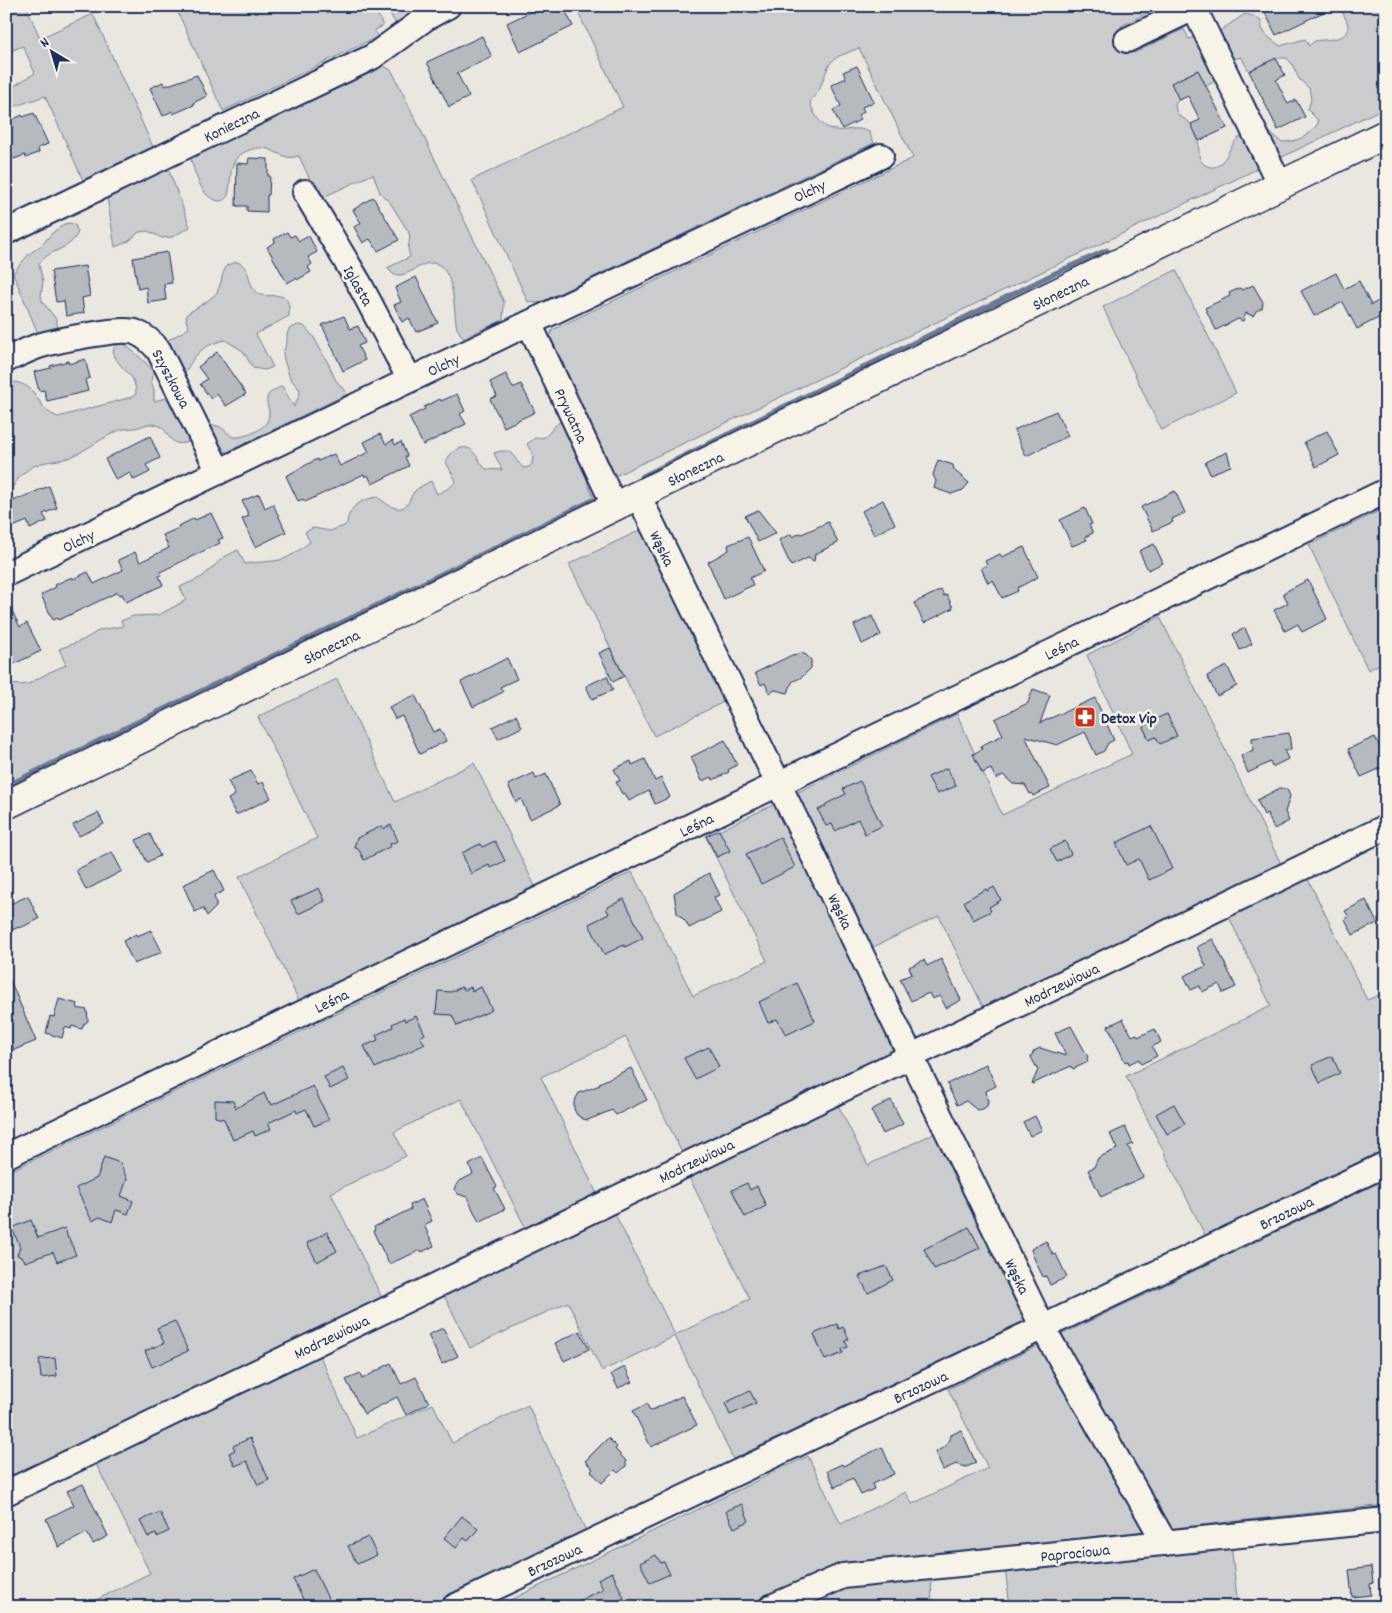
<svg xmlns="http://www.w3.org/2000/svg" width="1392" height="1613" viewBox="0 0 1392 1613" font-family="Dekko,sans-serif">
  <rect width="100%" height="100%" fill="#eae7e0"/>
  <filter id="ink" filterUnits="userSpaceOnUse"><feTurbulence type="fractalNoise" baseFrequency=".02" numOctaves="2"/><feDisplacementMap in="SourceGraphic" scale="10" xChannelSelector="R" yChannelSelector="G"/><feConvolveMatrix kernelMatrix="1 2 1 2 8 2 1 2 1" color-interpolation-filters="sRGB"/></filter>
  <g filter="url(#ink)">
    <path fill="#cbcccd" stroke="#737e96" d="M6,6h20l14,32 53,-24 60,133 -70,33 -38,-84 -38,13 -1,-18 29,-18 -12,-27 -17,7z
      M175,6h199l9,20 -8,4 2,7 -154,74z
      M392,6h39l-35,18 -7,-12z
      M575,6h586l-40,20 13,27 50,-24 5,10 9,-4 22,44 -14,7 -8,-16 -26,13 7,17 -4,4c1,15 8,12 16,20 2,2 4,8 5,11 5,9 1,20 5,26 1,2 4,4 6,5 15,6 20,-14 27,-23 3,-4 7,-7 12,-10l13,27 -4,10 -642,307 -64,-135 3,-12 361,-172 -54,-110 -20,8 -8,6 -3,5 -9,23 -9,12c3,11 11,26 25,28 14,2 20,-5 34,2l5,11 -335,160 -11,-1 -56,-122 151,-73z
      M1340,6h46v101l-104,50 -11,-5 -10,-21 6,-1 14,12c15,0 29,-5 37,-19l-1,-4 -9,-9 3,-11 -2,-11 -10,-9 -7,-15 -5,-6h-10l-28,13 -8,-14 -14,4 -12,-27 30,-20 8,2 8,5c0,14 10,17 19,25l25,-7 4,7c2,-2 4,-4 6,-5 9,-2 36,0 33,-16 -1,-7 -7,-12 -8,-19z
      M383,65l9,6 112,231 -1,18 -40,18c-2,-3 -4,-6 -6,-10 -4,-16 -1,-62 -24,-65 -14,-1 -22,14 -39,12l-7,-7 23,-11 -2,-8 2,-12 -2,-6 -17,-27 -11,-11 -7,-19 -54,25 -20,-43c-4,1 -8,2 -12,1 -16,-5 -21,-14 -40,-6 -21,9 -14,27 -19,44 -1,3 -5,6 -9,6 -19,-3 -24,-30 -29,-44z
      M168,168l22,59 -18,10 -10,1 -14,-7 -9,1 -10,9 -14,6 -8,-50z
      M70,223l5,2 3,7c-8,20 -30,16 -39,33l4,17 -2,14 1,5 14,18 3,14 -20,3 -26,-63 16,-19 14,-10 8,-10 13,-10z
      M237,262c14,5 10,19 18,29 10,13 37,-9 34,25l-33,18 17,33 -8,3 -12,-2 -10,-17 -18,-11c-25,6 -32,16 -42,38l-18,-36 24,-14 -3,-8 1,-6c7,-5 27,-16 30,-22 5,-9 4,-17 10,-27z
      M1176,270l60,123 -75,37 -58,-123z
      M298,325l6,1 9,10 16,29 6,14 12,15 -120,58 -10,-3 -11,-22c14,-5 17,3 27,10 12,1 37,-8 36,-24 0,-6 -5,-13 0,-19 3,-3 9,-6 13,-8l12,21 5,-11 1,-6 -10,-12 -6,-18 -1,-7 4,-11v-7l2,-6z
      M122,343c6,3 27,22 31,28l-2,10 3,9v11l21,-5 21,43c-34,16 -22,-16 -46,-15 -4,0 -7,2 -11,3 -6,2 -13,1 -19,3 -17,7 -32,19 -49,27 -17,6 -32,2 -47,16 -8,6 -10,15 -18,21v-108l9,-4c26,5 20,27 43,35l74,-20 4,-3c0,-5 -1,-11 -4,-16 -5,-7 -32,-29 -10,-35z
      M562,421l26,52 -1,9 9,21 -590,287v-104l3,-2 10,1 9,-1 22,-12 16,-7 -7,-16 24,-9 17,-10 23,-4 -2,-5 12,-5 26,-1 27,-15 -6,-13 22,-10 22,-20 14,-7 7,14c13,-3 28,-1 41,-6 8,-4 16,-10 24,-16l-5,-10 8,-4 17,3 14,-5 3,-3c2,-17 15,-24 31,-26 8,7 22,18 30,6 3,-4 3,-8 6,-11 5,-5 11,-8 17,-11l6,13c8,-4 14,-6 19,-13l-10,-19c2,-5 5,-9 10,-12 18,-9 20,10 30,19l16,1 -8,-17c21,-7 17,5 30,15l5,-1 3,-3 1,-9 -6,-11 8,-6 10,-1c8,-7 7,-11 17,-16z
      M1381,510l5,9v142l-18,9 -59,-125z
      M647,527l85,171 -78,38 -85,-172z
      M1160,617l122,249 -298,143 -45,-93 -74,35 -75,-155 167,-82 45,101 130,-61 -45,-99z
      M337,679l58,123 79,-39 61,123 -236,115 -60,-124 78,-39 -59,-121z
      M781,801l121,248 -219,106 -57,-118 -85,40 57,119 -71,35 -66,-132 -67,33 12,24 -75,37 53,109 -363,172h-15v-301l626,-301 61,124 74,-35 -61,-124z
      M1307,877l60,123 19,-8v157l-180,88 -80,-161 145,-70 -43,-91z
      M837,1103l31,62 73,-35 89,188 -297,141 -58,-123 -73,35 -34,-69 -98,46 -28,-57 172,-79 61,123 75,-36 -62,-124z
      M1386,1179v326l-543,59 -97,43h-250l312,-151 33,68 65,-32 6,12 76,-36 -40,-79z
      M319,1354l38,84 76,-34 19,39 76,-38 58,126 -156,76h-348l68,-34 -55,-111z
      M1231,1544l7,63h-228l-5,-39z
      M931,1576l1,28 -11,3h-127l51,-23z"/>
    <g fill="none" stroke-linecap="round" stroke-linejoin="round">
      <path stroke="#6d7892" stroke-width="5" d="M641,477l414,-204 52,-23
        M6,786l587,-286"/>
    </g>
    <path fill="#b6babf" stroke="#1b2f5e" d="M542,6h21l10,20 -53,26 -13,-29z
      M1262,6h74l-60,29z
      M482,36l10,21 -35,16 12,24 -20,10 -22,-45z
      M1276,58l9,17 -9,5 12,24 8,-4 9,17 -27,13 -29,-59z
      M857,66l17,36 -12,5 2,5 -6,3 2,5 -18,9 -9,-19 8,-4 -10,-21 15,-7 -3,-6z
      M1198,70l29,58 -28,13 -8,-17 9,-4 -12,-24 -9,4 -8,-17z
      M197,75l10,21 -14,7 1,2 -21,9 -1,-3 -9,5 -13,-28 13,-6 2,4z
      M34,113l14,31 -10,4 1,4 -13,6 -1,-3 -11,4 -8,-18v-16l5,-2 -1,-2 12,-6 1,2z
      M249,158l19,1v17h2l-1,19h-2v17l-20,-1v-5h-11l1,-43 11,1z
      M373,197l26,43 -21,11 -8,-12 -7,4 -9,-16 7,-4 -8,-13z
      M287,232l3,5 5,-2 4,6 10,-5 8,16 -9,5 4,7 -4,3 3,5 -14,8 -1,-2 -9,5 -20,-36 8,-5 -1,-3z
      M167,252l5,31 -8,1 2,16 -18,3 -2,-16 -8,2 -5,-31z
      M85,266l5,30 -8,2 2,15 -18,3 -2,-15 -8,1 -5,-31z
      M1336,273l8,16 15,-8 12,24 15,-8v17l-29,15 -14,-27 -29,14 -13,-25z
      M416,277l22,46 -22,9 -7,-14 -7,4 -8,-17 7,-3 -6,-14z
      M1253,285l10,17 -1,6 -6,3 -3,5 -7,-3 -3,8 -5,-2 -22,11 -11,-22 25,-12 -1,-3 11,-5 2,2z
      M344,316l6,13 8,-3 7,17 -7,3 7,14 -22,11 -21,-46z
      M217,352l29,42 -20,12 -9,-12 -6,5 -11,-15 7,-5 -9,-12z
      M85,359l5,19 -5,2 3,11 -41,10 -3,-11 -5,1 -5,-19 17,-4 -1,-2 18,-5 1,3z
      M506,374l7,14 8,-4 14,28 -31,15 -14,-28 7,-3 -7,-14z
      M457,394l8,17 -5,3 6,10 -43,21 -14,-28 16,-8 -1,-2 16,-8 1,2z
      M1056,411l12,25 -42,20 -12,-26z
      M1327,431l12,24 -23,12 -12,-25z
      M380,434l6,10 7,-4 2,5 6,-3 6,14 -2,1 4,9 -37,18 -4,-9 -3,2 -1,-3 -59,28 -2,-3 -5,2 -12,-25 31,-17 1,2 16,-7 6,12 29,-14 -5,-10z
      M150,436l10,22 -14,7 4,7 -16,8 -4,-7 -14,7 -11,-21z
      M1227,452l4,14 -21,8 -5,-12z
      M938,460l15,5 1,5 15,13 -6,7 -12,4 -17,-6 2,-7 -3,-6z
      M49,486l8,22 -14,6 4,7 -17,8 -3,-8 -14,6 -3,-8 -4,2v-17z
      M1175,491l10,22 -13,6 1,3 -20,9 -12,-24z
      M259,494l6,14 8,-4 13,28 -31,15 -13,-28 7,-3 -7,-15z
      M883,500l12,24 -21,11 -12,-24z
      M1085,508l7,16 -3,1 4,8 -8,4 2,3 -15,6 -12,-26z
      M758,510l18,23 -18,9 -13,-26z
      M211,513l12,25 -5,2 2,3 -60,29 1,3 -2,1 4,9 -37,17 -4,-8 -3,1 -1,-3 -59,28 -1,-2 -5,2 -12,-25 15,-8 -1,-2 10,-5 7,-3 1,2 15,-7 6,12 29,-14 -5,-10 17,-8 5,10 29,-14 -6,-13 16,-7 -1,-2 11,-5 5,-3 1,2z
      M828,522l10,21 -23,11 -1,7 -6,-3 -17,8 -12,-26 12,-6 2,3 7,-4 2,1z
      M748,537l16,34 -14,7 3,7 -29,14 -16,-37 21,-12 -1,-5z
      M1154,544l9,19 -15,7 -9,-19z
      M1024,547l14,30 -21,11 1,3 -16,7 -9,-18 -5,3 -7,-15 6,-3 -2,-4 15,-7 2,3z
      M1308,580l19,39 -25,13 -4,-8 -13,7 -11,-21 14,-7 -5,-10z
      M941,590l3,6 3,-1 6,13 -29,15 -10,-20z
      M6,599l14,28 7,-4 14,28 -31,15 -4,-7z
      M872,616l9,19 -19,9 -8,-19z
      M1245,628l7,16 -12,6 -7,-16z
      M610,648l14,28 -11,6 -14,-29z
      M802,653l4,2 5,5v8l-9,9 -10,5 -4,11 -13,-3 -6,3 -4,-10 -4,2 -6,-12 37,-18z
      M507,658l10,21 -17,8 3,5 -30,15 -12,-25z
      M1227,666l10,20 -20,10 -10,-20z
      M607,676l6,14 -21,9 -6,-13z
      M1033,689l17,6 -10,28 55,-25 19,42 -6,3 -4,8 -8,4 -11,-23 -28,13 -32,-9 25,52 -17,8 -1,-3 -2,1 -5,-9 -12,-1 -10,-9 -7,4 -5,-10 -9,4 -9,-19 9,-5 -2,-3 23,-11 -8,-16 33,-16z
      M415,695l18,37 7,-3 6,12 -26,13 -18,-38 -7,3 -6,-12z
      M1167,714l10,22 -17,8 -4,-7 -7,3 -6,-13 7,-4 -1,-1z
      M516,715l6,12 -24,12 -6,-12z
      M1289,733l2,16 -7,1 4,9 -16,8 -2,-5 -22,11 -7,-17 12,-6 -1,-12z
      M1375,737l11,23v6l-25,11 -13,-28z
      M725,740l12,25 -9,5 1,2 -16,8 -1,-3 -10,4 -11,-24z
      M645,759l10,22 6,-3 9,19 -15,7 -6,-13 -20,10 -4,-8 -3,1 -6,-12 4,-1 -6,-12 17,-8 1,4z
      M947,768l9,18 -19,8 -9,-17z
      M251,771l7,13 5,-2 8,16 -35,17 -8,-16 7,-4 -7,-14z
      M534,773l2,6 10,-5 14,31 -30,14 -9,-20 -5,3 -8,-17z
      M860,781l22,45 -17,8 -7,-15 -23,12 -3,-7 -6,2 -8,-16 8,-4v-2l20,-10 -3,-5z
      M1280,788l7,1 3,7 -5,16 4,9 -15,8 -7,-16 -3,2 -7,-15z
      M98,813l6,11 -25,12 -6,-11z
      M391,825l7,16 -8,3 1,2 -27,14 -5,-10 -5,-3 3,-9 25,-12 1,3z
      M1151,826l21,43 -23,11 -10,-21 -13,6 -10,-22z
      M719,830l11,21 -13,6 -11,-21z
      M150,834l10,22 -13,6 -11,-22z
      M780,837l15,30 -34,17 -15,-30z
      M495,841l10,20 -15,7 -1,-3 -18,9 -9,-21 18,-9 2,3z
      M1065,841l6,13 -14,8 -7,-13z
      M112,852l10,19 -36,19 -10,-20z
      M214,870l10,21 -10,5 2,7v4l-9,9 -4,-8 -8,4 -12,-27z
      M709,873l11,22 -6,2 7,15 -32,16 -3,-6 -9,-9 -3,-20z
      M994,887l7,13 -12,7 2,4 -18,9 -9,-19 22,-12 1,2z
      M319,888l6,13 -27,13 -7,-13z
      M28,896l11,23 -19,9 -1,-1 -7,3 -6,-13v-11z
      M624,899l19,39 -18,9 -1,-2 -19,9h-1l-15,-30 20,-10 -3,-6z
      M1366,900l11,23 -24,12 -8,-16 4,-2 -4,-6z
      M151,930l11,22 -28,12 -11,-23 13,-7 1,2z
      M1213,939l23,48 -13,6 -4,-9 -17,8 -2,-6 -9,4 -7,-14 22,-10 -9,-19z
      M941,959l20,41 -15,8 -6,-12 -8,3 -3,-6 -18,8 -11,-22 12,-5 -3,-7 15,-7 3,6z
      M6,971l30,70 -22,9 -8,-20z
      M797,983l18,38 -29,14 -9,-16 -9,4 -9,-21z
      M461,987l4,3 6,-3 1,4 9,-4 11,23 -35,16 -5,-11 -16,-1 2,-23 13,1z
      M59,999l19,5 -1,4 10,2 1,11 -4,3 -2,5 -10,-3 -1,3 -6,-2 -3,11 -16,-5 4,-17 4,1z
      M416,1016l9,18 -5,3 5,7 -50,24 -11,-22 14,-6 -2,-5 17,-8 -1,-3 12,-6 1,3z
      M1123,1019l9,17 5,-2 1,3 17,-8 6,13 -9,5 5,9 -16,8 -2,-5 -10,5 -1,-3 -3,1 -17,-36z
      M1071,1026l17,31 -1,1 1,4 -15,7 -2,-3 -39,18 6,-14 -7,-13 3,-6 6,-3 26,8 -11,-23z
      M709,1047l10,20 -24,12 -11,-21z
      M1332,1056l8,17 -20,10 -8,-18z
      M986,1064l10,22 -10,5 2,11 -1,4 -4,3 -6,1 -11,-9 -9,4 -10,-21z
      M343,1068l6,12 -19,9 -6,-12z
      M631,1068l16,32 -31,15 -4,-5 -24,10 -5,-1 -6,-4 -3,-6v-7l5,-9 21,-8 -1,-2z
      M313,1086l16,34 -15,6 -8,-17 -9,4 -1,-3 -28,13 3,6 -16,7 -2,-5 -20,9 -9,-21 -9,-2v-17l18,1 3,7 28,-15 4,9 2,-1 2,4z
      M891,1100l12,24 -20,10 -12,-24z
      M1174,1104l11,20 -18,10 -11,-20z
      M1035,1116l7,14 -12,6 -7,-14z
      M1125,1127l8,17 -5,2 15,31 -42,20 -13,-27 6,-3 4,-9 19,-9 -7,-15z
      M104,1157l16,6 7,16 -6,17 12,5 -5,13 -12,-4 -4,12 -12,-5 -8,4 -16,-33 21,-10z
      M482,1158l15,29 -3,1 11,21 -26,13 -12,-25 -9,-3 -4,-5 4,-7 15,-8 -4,-9z
      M747,1183l3,7 7,-4 9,20 -21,11 -13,-27z
      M422,1199l10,22 -8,4 10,21 -12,6 -1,-2 -32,14 -16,-33 2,-1 -1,-3 37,-18 -1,-4z
      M31,1220l7,18 27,-10 3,11 1,-1 7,17 -19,7 -4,-10 -28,10 -1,-3 -7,-4 3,-8 -8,-19z
      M969,1227l11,21 -46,21 -10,-20z
      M327,1232l10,19 -20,11 -10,-19z
      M1046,1241l7,14 3,-1 11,23 -17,8 -4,-9 -3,1 -10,-21 -2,-7z
      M886,1266l7,14 -25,13 -9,-17z
      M175,1321l13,30 -36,16 -7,-16 19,-8 -7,-15z
      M837,1324l2,5 4,-2 6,12 -4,2 3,6 -6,2 1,4 -18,7 -11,-26z
      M443,1328l15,28 -16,8 -14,-29z
      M580,1331l9,18 -25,12 -9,-18z
      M55,1358l2,18 -16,2 -2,-19z
      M391,1363l10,21 15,-7 13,26 -23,12 -9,-18 -33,17 -18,-34 14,-7 2,6z
      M625,1367l7,15 -14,6 -7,-14z
      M750,1391l6,12 -26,12 -5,-12z
      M682,1396l15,29 -46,22 -18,-36 14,-7 3,7z
      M961,1430l15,33 -10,4 -10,-3 -13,6 -8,-18 10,-5 6,-12z
      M250,1438l19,42 -11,5 -11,-24 -12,5 -6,-13 6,-3 -2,-4z
      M608,1438l9,9 -2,2 11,12v5l-8,7 -3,-3 -13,13 -11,-12 2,-2 -8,-8z
      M882,1447l12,27 -22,10 2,5 -13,6 -8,-17 -18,9 -8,-16 15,-7 1,2z
      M83,1484l25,52 -15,8 -6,-11 -28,14 -13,-28 28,-14 -7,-14z
      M742,1504l7,17 -15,7 -8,-17z
      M160,1512l9,19 -12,6 -1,-3 -8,3 -8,-16z
      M462,1516l16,13 -10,12 -4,-3 -8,10 -12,-10z
      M368,1537l9,18 -20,9 -9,-18z
      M656,1555l5,8 3,-1 6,12 -20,9 -10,-20z
      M1371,1567l2,16 -3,1 1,11 -19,2 -3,-27z
      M314,1569l18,38h-22l-3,-7 -3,1 -11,-22z
      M612,1572l12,26 -19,9h-40l38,-18 -5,-10z"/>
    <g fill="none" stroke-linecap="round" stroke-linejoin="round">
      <g stroke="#1b2f5e" stroke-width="28">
        <path id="minor" d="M1194,8l86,177
          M1127,40l71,-34
          M305,192l54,91 51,97
          M6,232l366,-175 54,-39 22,-12
          M529,323l86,184
          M6,360c11,-5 21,-10 32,-14 17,-5 83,-19 97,-14 10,4 18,11 24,19l60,121
          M638,495l405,833 122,215
          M6,574l393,-189 482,-229
          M6,1156l1380,-665
          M6,1493l1380,-666
          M454,1607l932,-443
          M771,1607l72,-31 543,-56"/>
      </g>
      <g stroke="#1b2f5e" stroke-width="31">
        <path id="major" d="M6,805l632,-310 748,-361"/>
      </g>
      <use href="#minor" stroke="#f7f3e8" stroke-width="24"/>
      <use href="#major" stroke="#f7f3e8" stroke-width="28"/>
    </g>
  </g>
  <defs>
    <g id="pharmacy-square" transform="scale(1.125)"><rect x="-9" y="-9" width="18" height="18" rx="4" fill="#c8321e" stroke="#f7f3e8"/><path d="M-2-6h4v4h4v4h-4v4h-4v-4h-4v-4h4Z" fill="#fff"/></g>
  </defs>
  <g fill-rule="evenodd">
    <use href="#pharmacy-square" x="1085" y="717"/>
  </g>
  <g text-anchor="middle" stroke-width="5" stroke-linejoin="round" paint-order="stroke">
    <g font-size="16" fill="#1b2f5e" stroke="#f7f3e8">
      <text transform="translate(231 124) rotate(-26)" y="6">Konieczna</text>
      <text transform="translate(809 190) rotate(-25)" y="6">Olchy</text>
      <text transform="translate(359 285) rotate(60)" y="6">Iglasta</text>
      <text transform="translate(1060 292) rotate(-26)" y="6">Słoneczna</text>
      <text transform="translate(443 364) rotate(-25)" y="6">Olchy</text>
      <text transform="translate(172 378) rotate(62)" y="6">Szyszkowa</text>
      <text transform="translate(572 415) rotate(65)" y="6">Prywatna</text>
      <text transform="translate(695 468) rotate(-26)" y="6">Słoneczna</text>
      <text transform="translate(78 540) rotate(-26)" y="6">Olchy</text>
      <text transform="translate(663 548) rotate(64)" y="6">Wąska</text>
      <text transform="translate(331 646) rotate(-26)" y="6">Słoneczna</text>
      <text transform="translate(1061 647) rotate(-26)" y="6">Leśna</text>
      <text transform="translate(696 824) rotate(-26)" y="6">Leśna</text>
      <text transform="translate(841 911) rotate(64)" y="6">Wąska</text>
      <text transform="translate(1061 984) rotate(-26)" y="6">Modrzewiowa</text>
      <text transform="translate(331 1000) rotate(-26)" y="6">Leśna</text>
      <text transform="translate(696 1160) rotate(-26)" y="6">Modrzewiowa</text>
      <text transform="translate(1286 1212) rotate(-26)" y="6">Brzozowa</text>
      <text transform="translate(1018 1276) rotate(64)" y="6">Wąska</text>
      <text transform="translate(331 1336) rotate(-26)" y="6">Modrzewiowa</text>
      <text transform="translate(920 1386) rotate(-25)" y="6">Brzozowa</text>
      <text transform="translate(1075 1552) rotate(-6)" y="6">Paprociowa</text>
      <text transform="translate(554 1559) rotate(-25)" y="6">Brzozowa</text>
    </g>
    <g font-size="16" font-weight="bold" fill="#1b2f5e" stroke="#f7f3e8" text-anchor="start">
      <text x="1101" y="723">Detox Vip</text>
    </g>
  </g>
  <rect width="1392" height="1613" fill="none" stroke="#f7f3e8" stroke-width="25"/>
  <rect x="12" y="12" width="1367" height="1588" fill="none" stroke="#1b2f5e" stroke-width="2" filter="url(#ink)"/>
  <g transform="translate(52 52) rotate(322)" stroke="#f7f3e8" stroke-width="4" paint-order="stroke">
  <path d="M0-4L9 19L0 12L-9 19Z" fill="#1b2f5e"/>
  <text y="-8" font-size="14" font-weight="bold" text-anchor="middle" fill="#1b2f5e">N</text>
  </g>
</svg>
